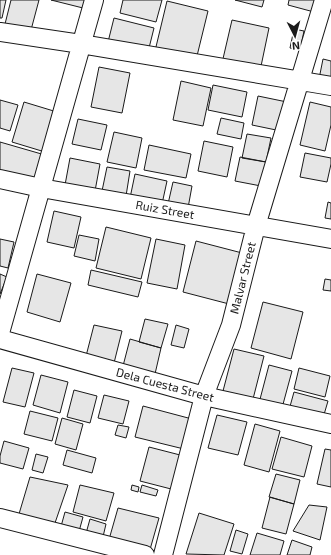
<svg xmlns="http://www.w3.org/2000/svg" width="331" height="555" viewBox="0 0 331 555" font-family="'Exo 2',sans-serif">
  <rect width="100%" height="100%" fill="#fff"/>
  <path fill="#e6e6e6" stroke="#1a1a1a" d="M0,0h6l-4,18h-2z
    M11,0h28l-8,30 -26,-6z
    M51,0h38l-2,9z
    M123,0h39l-6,22 -36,-9z
    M235,0h29l-2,7z
    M289,0h28l-3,12 -26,-7z
    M167,1l41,10 -12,49 -41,-9z
    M114,18l40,10 -6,24 -40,-10z
    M232,20l37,8 -9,43 -38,-8z
    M294,29l10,2 -4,19 -10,-2z
    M323,59l8,2v21l-12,-3z
    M99,67l31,6 -8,40 -31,-6z
    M181,81l30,7 -8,38 -30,-6z
    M213,85l34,7 -5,25 -34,-7z
    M258,96l29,6 -6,29 -29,-6z
    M0,100l18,5 -8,26 -10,-3z
    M24,102l33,10 -12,40 -33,-10z
    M310,102l21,5v18l-6,26 -25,-6z
    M221,118l23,5 -3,16 -24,-5z
    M78,119l29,6 -6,25 -29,-6z
    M114,132l28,6 -6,30 -29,-6z
    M247,134l24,4 -5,24 -24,-4z
    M204,141l29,6 -6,30 -29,-6z
    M0,142l45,13 -8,29 -37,-10z
    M149,145l42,9 -5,24 -42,-8z
    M305,153l26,5v6l-4,18 -27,-5z
    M240,157l26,5 -5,24 -26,-5z
    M70,158l30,6 -5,27 -30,-6z
    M107,167l23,4 -4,25 -24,-5z
    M135,174l32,7 -5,23 -32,-6z
    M173,182l19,4 -4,22 -20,-4z
    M328,202l3,1v16l-6,-1z
    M54,211l27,6 -7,31 -27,-6z
    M106,227l45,11 -10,41 -45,-11z
    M79,235l20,4 -4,22 -21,-5z
    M0,239l14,3 -6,26 -8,-2z
    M156,239l29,6 -8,44 -30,-6z
    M196,241l50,13 -13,51 -50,-13z
    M91,270l51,12 -4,15 -50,-12z
    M0,274l7,3 -7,17z
    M37,274l34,9 -11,39 -33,-10z
    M325,279l6,1v11l-8,-1z
    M263,302l40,10 -12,47 -40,-11z
    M145,319l23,5 -7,24 -22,-6z
    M94,325l28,6 -9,36 -28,-7z
    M176,325l13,4 -5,19 -13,-3z
    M130,339l31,9 -6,26 -32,-8z
    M234,349l30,7 -11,43 -30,-8z
    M269,365l23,6 -10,37 -23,-5z
    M12,368l22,5 -9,34 -22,-5z
    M299,368l31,8 -5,21 -31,-8z
    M41,375l27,7 -8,31 -27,-8z
    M74,390l23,6 -7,27 -23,-6z
    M294,392l34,9 -5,17 -34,-8z
    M104,395l25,6 -6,23 -25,-6z
    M143,406l49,13 -8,30 -49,-12z
    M30,411l28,7 -6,23 -28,-7z
    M217,415l30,7 -9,33 -30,-7z
    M62,418l21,6 -7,26 -21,-6z
    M255,424l25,7 -11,41 -25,-7z
    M118,425l11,2 -3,11 -11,-3z
    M281,437l31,9 -8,31 -32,-8z
    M4,441l25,7 -6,21 -23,-6v-7z
    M149,447l35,9 -9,34 -35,-9z
    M325,449l6,1v37l-14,-3z
    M67,450l29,8 -4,15 -29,-8z
    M36,454l12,3 -5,16 -11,-3z
    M276,474l24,6 -6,24 -25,-7z
    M30,477l38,8 -13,38 -36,-9z
    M80,485l34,8 -8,28 -33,-9z
    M132,485l7,2 -1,5 -7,-2z
    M142,485l16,5 -2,6 -16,-4z
    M270,497l24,7 -8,30 -24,-6z
    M309,505l18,2 -7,33 -27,-9z
    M118,508l41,10 -10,35 -41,-10z
    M65,512l18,5 -5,18 -18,-5z
    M199,513l35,11 -10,31 -38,-1z
    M90,519l16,5 -4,17 -17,-4z
    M236,530l12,4 -6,20 -12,-3z
    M257,533l27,8 -4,14h-30z
    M292,540l20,7 -2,8h-23z"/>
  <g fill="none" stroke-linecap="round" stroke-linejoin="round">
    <g stroke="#1a1a1a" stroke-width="20">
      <path id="street" d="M0,32l81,12 250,42
        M0,179l41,9 290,51
        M0,333l94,-333
        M0,339l204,57 127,28
        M0,518l145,37
        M163,555l41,-159 27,-71 25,-99 68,-226"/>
    </g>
    <use href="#street" stroke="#fff" stroke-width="18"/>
  </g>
  <g text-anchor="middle" stroke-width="3" stroke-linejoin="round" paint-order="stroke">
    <g font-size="12" fill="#1a1a1a" stroke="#fff">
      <text transform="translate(165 210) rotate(10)" y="4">Ruiz Street</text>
      <text transform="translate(243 278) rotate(-76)" y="4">Malvar Street</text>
      <text transform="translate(165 385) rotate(15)" y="4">Dela Cuesta Street</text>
    </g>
  </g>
  <g transform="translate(295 36) rotate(174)" stroke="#ffffff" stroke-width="3" paint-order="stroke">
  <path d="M0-3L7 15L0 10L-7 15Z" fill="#1a1a1a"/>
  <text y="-6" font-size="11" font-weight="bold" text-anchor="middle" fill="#1a1a1a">N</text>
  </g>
</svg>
